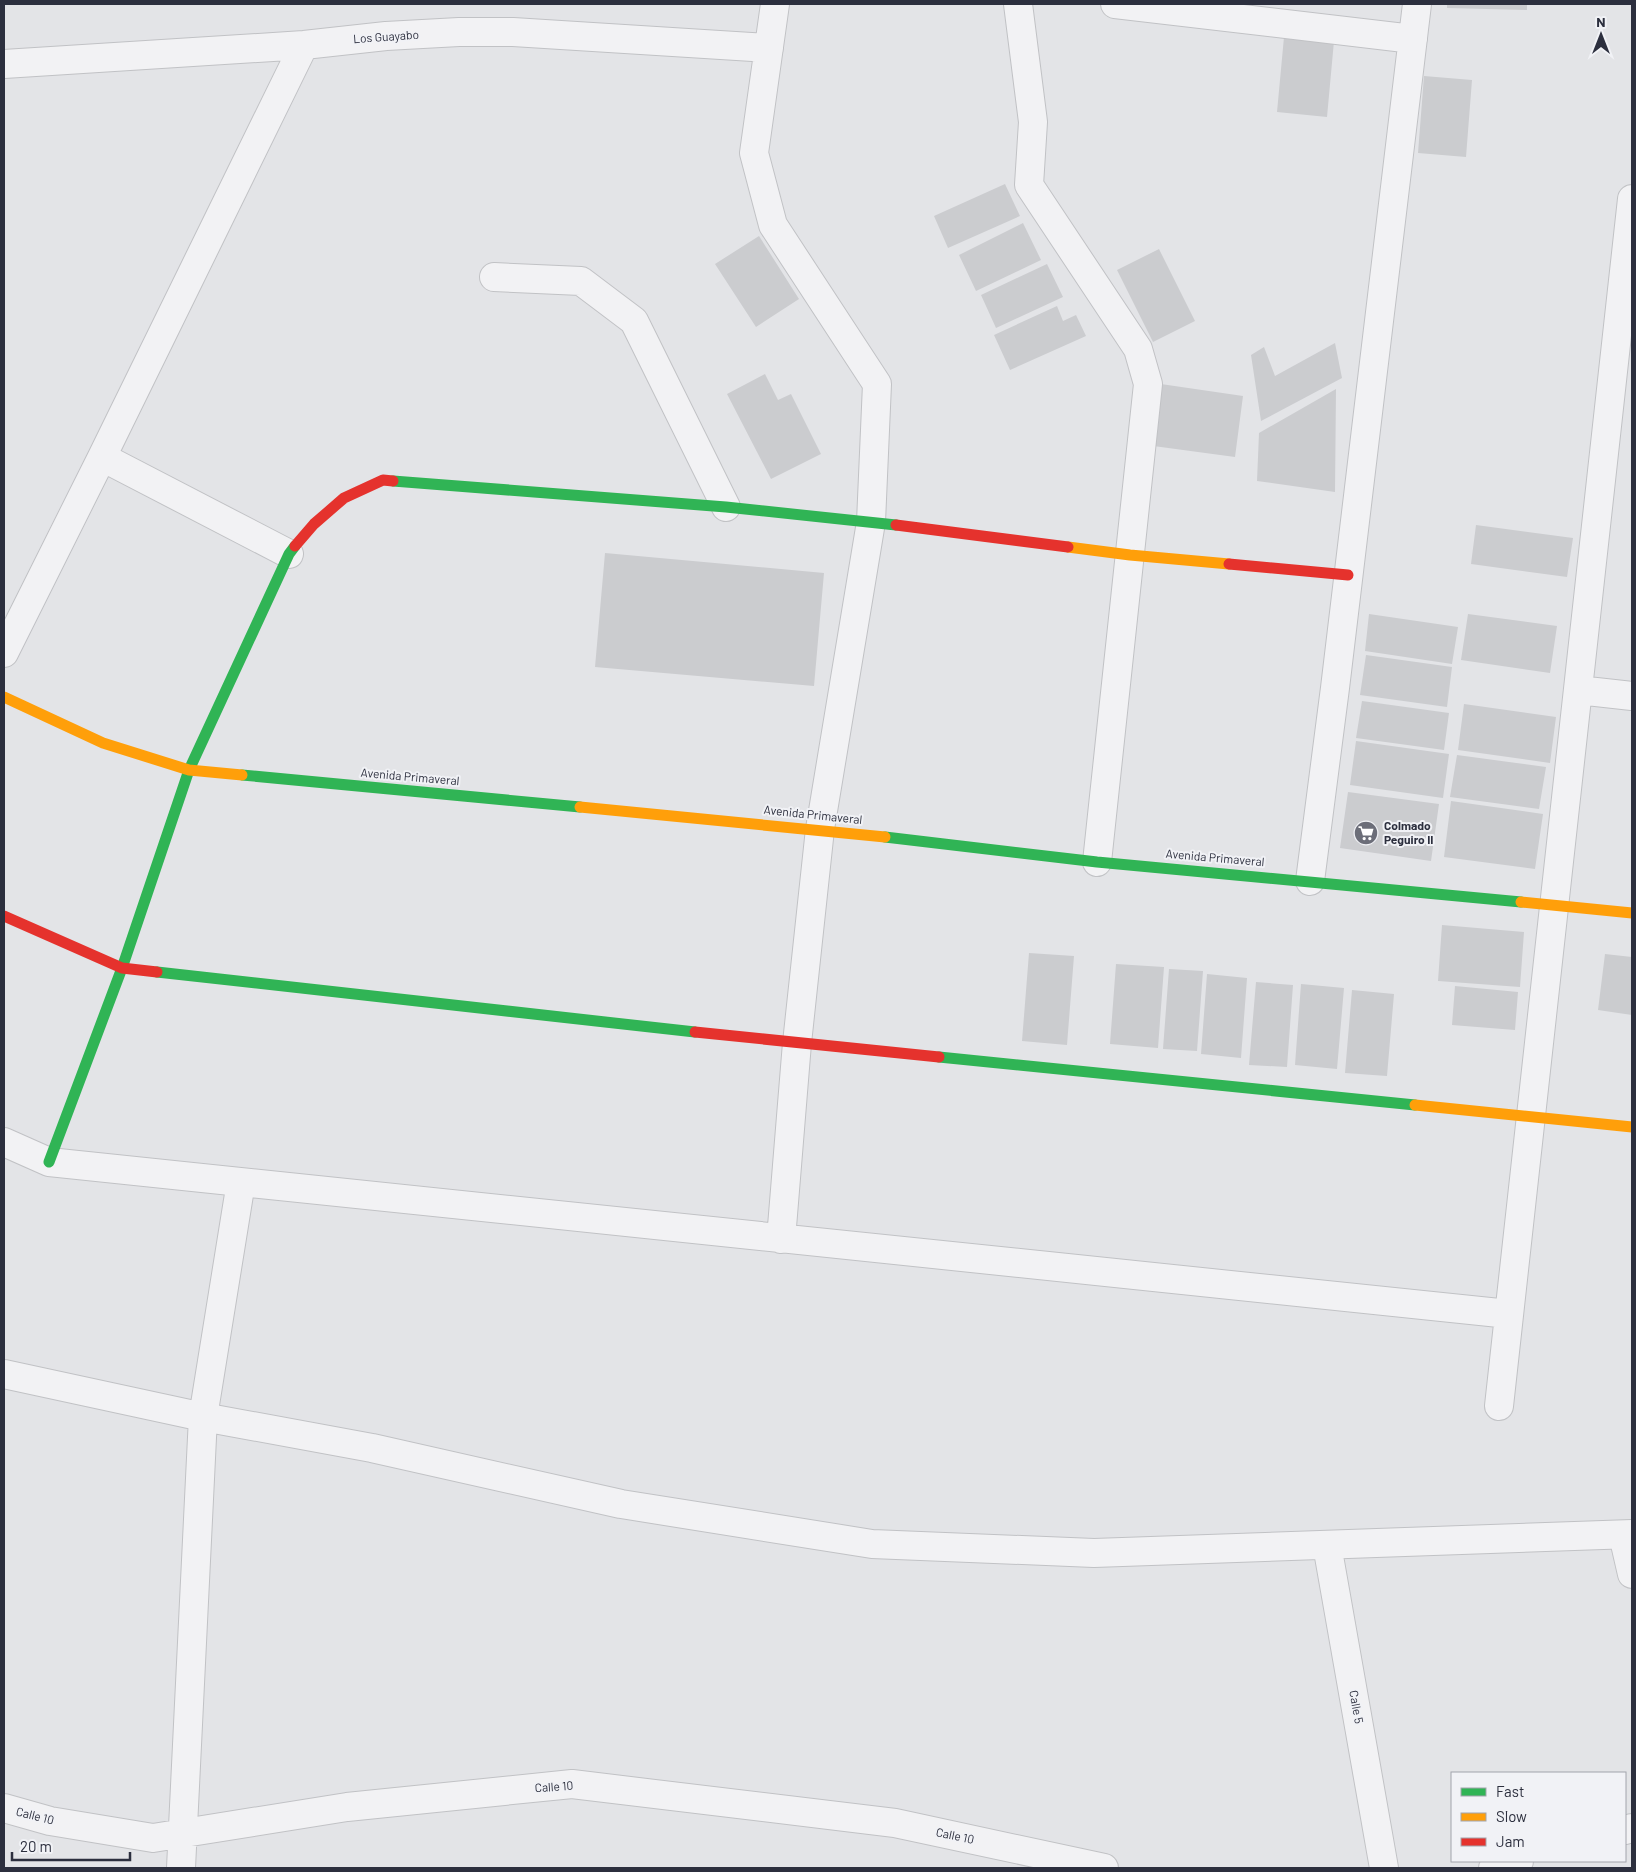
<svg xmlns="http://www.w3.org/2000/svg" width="1636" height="1872" viewBox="0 0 1636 1872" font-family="Barlow,sans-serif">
  <rect width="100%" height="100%" fill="#e3e4e7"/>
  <path fill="#cbcccf" d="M1447,4h80v6l-80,-2z
    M1284,37l50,4 -7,76 -50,-5z
    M1424,76l48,4 -6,77 -48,-4z
    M1005,184l15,32 -72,32 -14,-32z
    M1023,223l18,37 -65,31 -17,-36z
    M759,236l40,63 -43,28 -41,-63z
    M1159,249l36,72 -42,21 -36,-72z
    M1047,264l16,33 -67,31 -15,-33z
    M1057,306l6,15 13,-6 10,21 -76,34 -16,-35z
    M1335,343l7,35 -81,43 -10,-66 13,-8 11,29z
    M765,374l13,26 13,-6 30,60 -50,25 -44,-85z
    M1154,383l89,13 -8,61 -89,-12z
    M1336,389l-1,103 -78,-11 2,-48z
    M1476,525l97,13 -6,39 -96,-13z
    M605,553l219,20 -10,113 -219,-19z
    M1369,614l89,13 -6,37 -87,-13z
    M1468,614l89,12 -7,47 -89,-13z
    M1366,655l86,12 -5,40 -87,-12z
    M1362,701l87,12 -5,37 -88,-12z
    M1464,704l92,13 -6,46 -92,-13z
    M1356,741l93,13 -6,44 -93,-13z
    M1457,755l89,12 -7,42 -89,-12z
    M1348,792l91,12 -8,57 -91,-13z
    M1451,801l92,13 -8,55 -91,-12z
    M1442,925l82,7 -4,55 -82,-6z
    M1029,953l45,3 -7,89 -45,-4z
    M1605,954l27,3v58l-34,-5z
    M1116,964l48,3 -6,81 -48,-4z
    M1169,969l34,2 -6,80 -34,-2z
    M1207,974l40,4 -6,80 -40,-4z
    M1256,982l37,3 -6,82 -38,-2z
    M1301,984l43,4 -7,81 -42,-4z
    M1455,986l63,6 -3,38 -63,-5z
    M1352,990l42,4 -7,82 -42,-3z"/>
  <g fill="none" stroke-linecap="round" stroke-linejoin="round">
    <g stroke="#c1c2c5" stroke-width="30">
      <path id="street" d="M775,4l-21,149 19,72 104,159 -6,138 -51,307 -23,214 -16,196
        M1018,4l15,118 -4,63 109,164 10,35 -51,478
        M1115,4l298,35
        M4,64l300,-19 82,-9 73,-4h54l256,16
        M494,277l87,4 53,40 92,186
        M102,457l187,97
        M4,653l98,-196 202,-412
        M1578,690l54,6
        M1310,881l25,-193 82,-684
        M4,1142l45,20 1460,152
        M4,1374l199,43 169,31 249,56 251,40 222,9 538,-19
        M1499,1406l133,-1207
        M1623,1535l9,39
        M1327,1545l57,323
        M4,1808l46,13 103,17 194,-31 225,-23 323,39 209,45
        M1625,1830l7,-2
        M181,1868l22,-451 38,-235
        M1493,1868l26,-7"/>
    </g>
    <use href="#street" stroke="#f2f2f4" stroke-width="28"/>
    <path stroke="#30b455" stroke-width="11" d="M393,481l333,26 170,18
      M242,775l338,32
      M885,837l212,25 424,40
      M157,972l538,60
      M939,1057l476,48
      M49,1162l73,-194 67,-198 100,-216 6,-8"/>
    <path stroke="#ff9f0a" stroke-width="11" d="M1068,547l62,8 99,9
      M4,697l99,46 86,27 53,5
      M580,807l305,30
      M1521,902l111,11
      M1415,1105l217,22"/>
    <path stroke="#e5322d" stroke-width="11" d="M896,525l172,22
      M295,546l19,-22 30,-26 39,-18 10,1
      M1229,564l119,11
      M4,916l118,52 35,4
      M695,1032l244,25"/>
  </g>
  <defs>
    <g id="supermarket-disc" transform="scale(1.25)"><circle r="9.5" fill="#6c6e79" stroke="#f1f2f6"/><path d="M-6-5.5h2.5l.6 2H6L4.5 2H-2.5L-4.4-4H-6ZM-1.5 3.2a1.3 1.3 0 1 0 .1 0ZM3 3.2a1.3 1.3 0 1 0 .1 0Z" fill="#fff"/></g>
  </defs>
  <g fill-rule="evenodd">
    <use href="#supermarket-disc" x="1366" y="833"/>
  </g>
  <g text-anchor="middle" stroke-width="4" stroke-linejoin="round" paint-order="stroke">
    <g font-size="12" fill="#2c2f3e" stroke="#f1f2f6">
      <text transform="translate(386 37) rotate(-4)" y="4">Los Guayabo</text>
      <text transform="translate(410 777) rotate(5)" y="4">Avenida Primaveral</text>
      <text transform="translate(813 815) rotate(6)" y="4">Avenida Primaveral</text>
      <text transform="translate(1215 858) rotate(5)" y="4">Avenida Primaveral</text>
      <text transform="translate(1356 1707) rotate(80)" y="4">Calle 5</text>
      <text transform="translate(554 1787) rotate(-4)" y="4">Calle 10</text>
      <text transform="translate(35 1816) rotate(14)" y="4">Calle 10</text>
      <text transform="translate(955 1836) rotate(12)" y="4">Calle 10</text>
    </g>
    <g font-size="12" font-weight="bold" fill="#2c2f3e" stroke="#f1f2f6" text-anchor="start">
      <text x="1384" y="830">Colmado<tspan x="1384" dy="14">Peguiro II</tspan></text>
    </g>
  </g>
  <rect width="1636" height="1872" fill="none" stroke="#2c2f3e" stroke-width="10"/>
  <rect x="1451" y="1772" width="175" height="90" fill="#f1f2f6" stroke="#a2a4ac"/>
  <rect x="1461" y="1788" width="25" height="8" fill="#30b455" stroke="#a2a4ac"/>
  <text x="1496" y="1797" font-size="15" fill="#2c2f3e">Fast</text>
  <rect x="1461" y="1813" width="25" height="8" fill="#ff9f0a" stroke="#a2a4ac"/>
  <text x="1496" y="1822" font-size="15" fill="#2c2f3e">Slow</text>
  <rect x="1461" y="1838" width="25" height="8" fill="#e5322d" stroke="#a2a4ac"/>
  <text x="1496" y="1847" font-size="15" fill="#2c2f3e">Jam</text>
  <g transform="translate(1601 35)" stroke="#f1f2f6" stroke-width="4" paint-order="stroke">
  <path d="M0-4L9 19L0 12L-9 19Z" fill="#2c2f3e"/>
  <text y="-8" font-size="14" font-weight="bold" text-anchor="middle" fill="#2c2f3e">N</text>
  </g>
  <path d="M12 1852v8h118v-8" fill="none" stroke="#2c2f3e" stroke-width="2.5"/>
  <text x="20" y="1852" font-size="15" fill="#2c2f3e" stroke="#f1f2f6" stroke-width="4" paint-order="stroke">20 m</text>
</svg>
